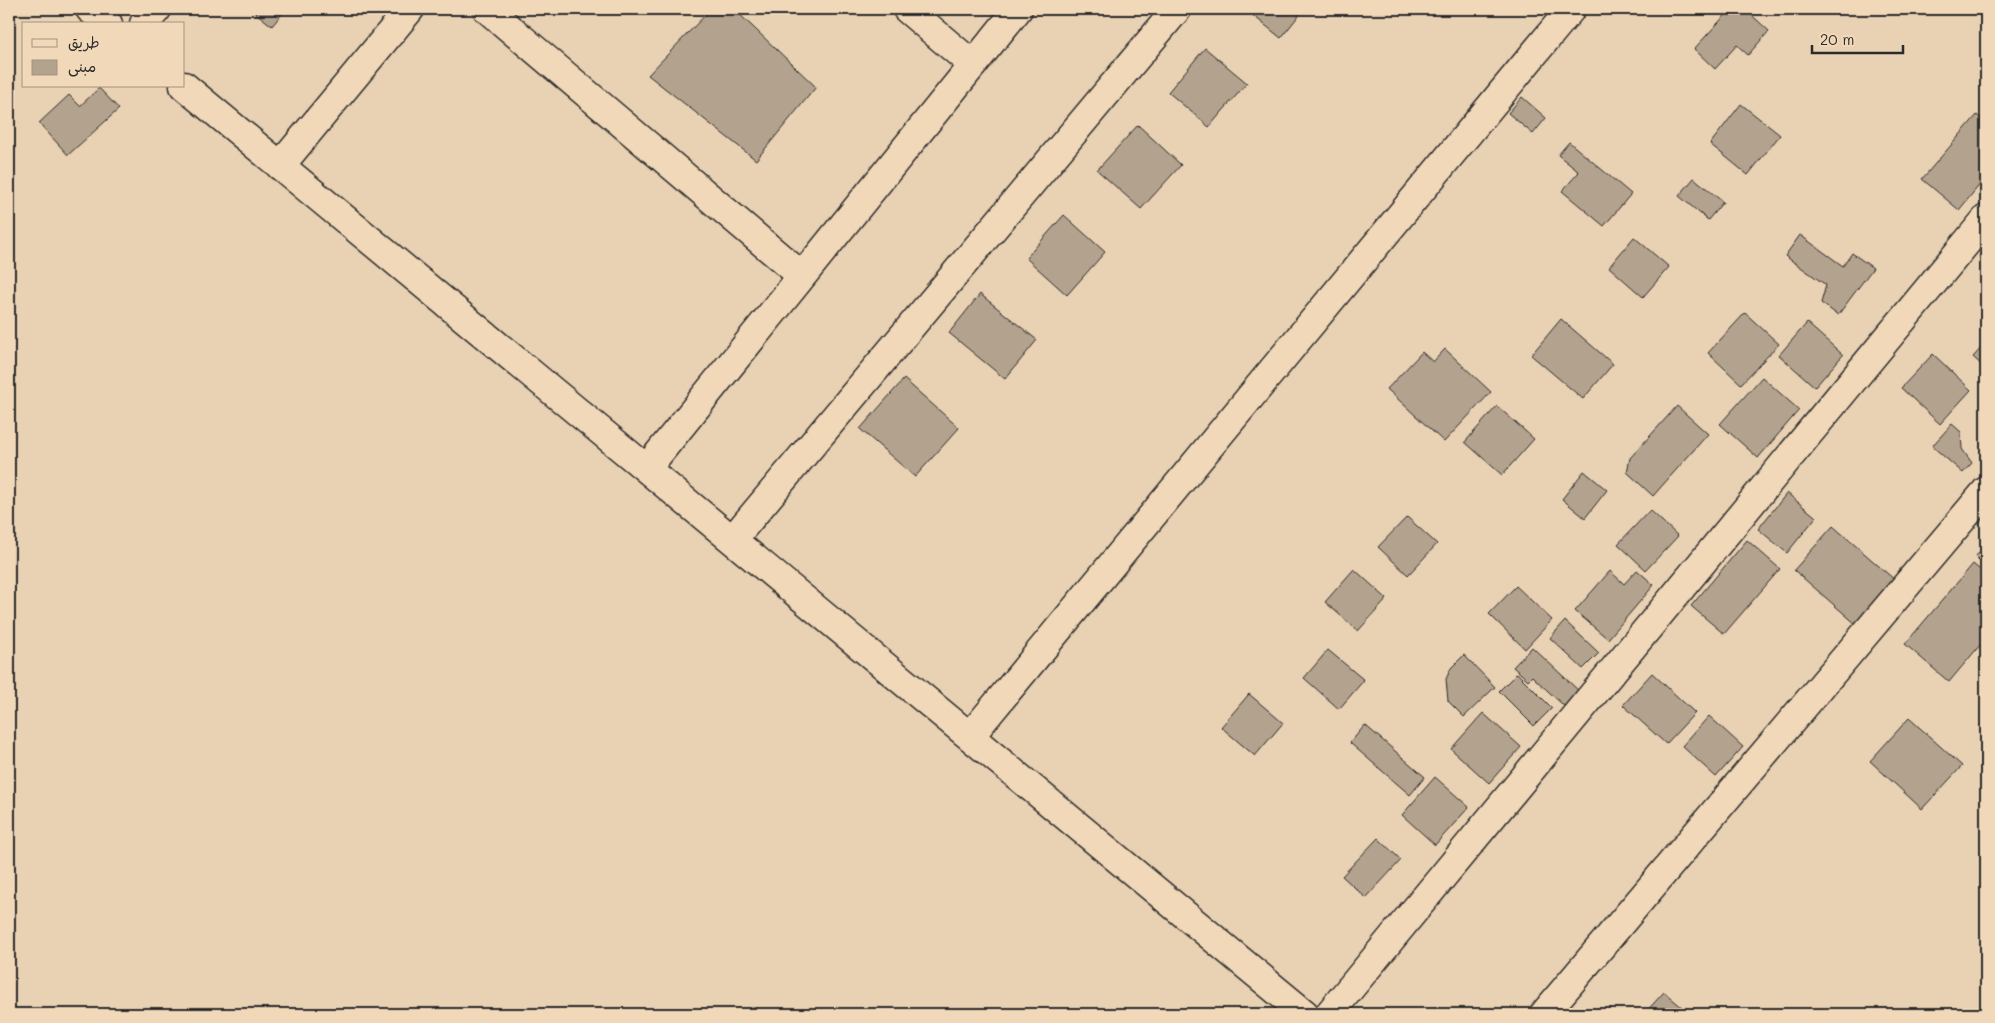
<svg xmlns="http://www.w3.org/2000/svg" width="1995" height="1023" viewBox="0 0 1995 1023" font-family="Mali,'Playpen Sans Arabic',sans-serif">
  <rect width="100%" height="100%" fill="#e9d1b3"/>
  <filter id="ink" filterUnits="userSpaceOnUse"><feTurbulence type="fractalNoise" baseFrequency=".02" numOctaves="2"/><feDisplacementMap in="SourceGraphic" scale="10" xChannelSelector="R" yChannelSelector="G"/><feConvolveMatrix kernelMatrix="1 2 1 2 8 2 1 2 1" color-interpolation-filters="sRGB"/></filter>
  <g filter="url(#ink)">
    <path fill="#b3a28e" stroke="#2b2b2b" d="M251,9h35l-14,17z
      M711,9h23l82,78 -60,73 -108,-85z
      M1245,9h59l-23,29z
      M1731,9h14l24,22 -21,24 -11,-10 -22,24 -21,-20z
      M1205,48l42,35 -38,44 -41,-35z
      M99,88l20,21 -51,46 -29,-32 30,-28 11,11z
      M1522,97l24,21 -13,16 -25,-21z
      M1741,104l39,31 -32,40 -38,-31z
      M1977,115l9,8v54l-27,33 -37,-31z
      M1138,125l43,40 -40,44 -44,-39z
      M1569,142l62,52 -27,32 -42,-35 17,-19 -21,-17z
      M1694,178l29,24 -15,18 -29,-24z
      M1064,215l41,37 -38,43 -41,-37z
      M1800,235l43,31 9,-13 21,15 -35,47 -17,-12 5,-18 -41,-29z
      M1634,237l35,30 -26,30 -34,-30z
      M1986,248v16l-7,-7z
      M980,294l57,46 -32,39 -56,-46z
      M1745,313l34,31 -38,40 -33,-31z
      M1561,319l52,45 -30,35 -52,-44z
      M1807,323l36,32 -28,32 -36,-32z
      M1986,343v26l-13,-12z
      M1445,349l46,43 -47,50 -57,-53 35,-37 11,10z
      M1933,354l38,36 -31,34 -39,-36z
      M1762,377l37,33 -41,48 -38,-34z
      M904,379l55,49 -44,49 -55,-48z
      M1497,406l37,33 -32,36 -37,-33z
      M1677,406l31,28 -55,62 -26,-24 3,-14z
      M1952,424l9,8 1,17 10,14 -9,10 -31,-27z
      M1584,471l23,19 -22,28 -23,-19z
      M1787,493l29,24 -29,36 -29,-24z
      M1650,510l28,26 -32,34 -28,-26z
      M1407,517l30,27 -29,31 -30,-28z
      M1833,526l63,55 -39,44 -63,-55z
      M1747,540l33,29 -56,65 -33,-28z
      M1986,545v23l-11,-11z
      M1973,564l13,11v63l-37,44 -44,-38z
      M1354,569l33,30 -29,32 -33,-29z
      M1637,570l17,15 -46,54 -33,-28 35,-40 14,13z
      M1516,586l36,34 -27,29 -36,-35z
      M1565,621l34,32 -16,16 -33,-31z
      M1532,647l47,44 -15,15 -32,-30 -4,4 -15,-13z
      M1328,650l36,30 -25,29 -35,-31z
      M1464,655l31,32 -31,30 -16,-16 -2,-22 5,-11z
      M1517,673l35,35 -18,18 -35,-35z
      M1652,673l43,40 -29,31 -43,-39z
      M1249,694l34,29 -28,33 -34,-29z
      M1483,713l38,34 -32,36 -38,-34z
      M1709,716l34,31 -27,30 -34,-31z
      M1909,718l53,48 -40,43 -52,-48z
      M1365,725l60,52 -15,18 -60,-52z
      M1435,777l34,30 -34,38 -33,-30z
      M1378,838l23,22 -35,38 -24,-22z
      M1664,992l26,22h-46z"/>
    <g fill="none" stroke-linecap="round" stroke-linejoin="round">
      <g stroke="#2b2b2b" stroke-width="31">
        <path id="street" d="M90,9l18,15
          M487,9l315,267
          M907,9l66,56
          M144,24l13,-15
          M184,86l1121,928
          M280,166l130,-157
          M647,468l371,-459
          M733,539l444,-530
          M971,735l600,-726
          M1329,1014l657,-795
          M1544,1014l442,-523"/>
      </g>
      <use href="#street" stroke="#f1d8b9" stroke-width="28"/>
    </g>
  </g>
  <rect width="1995" height="1023" fill="none" stroke="#f1d8b9" stroke-width="30"/>
  <rect x="15" y="15" width="1965" height="993" fill="none" stroke="#2b2b2b" stroke-width="2" filter="url(#ink)"/>
  <rect x="22" y="22" width="162" height="65" fill="#f1d8b9" stroke="#a29380"/>
  <rect x="32" y="39" width="25" height="8" fill="#f1d8b9" stroke="#a29380"/>
  <text x="68" y="48" font-size="15" fill="#2b2b2b">طريق</text>
  <rect x="32" y="60" width="25" height="15" fill="#b3a28e" stroke="#a29380"/>
  <text x="68" y="72" font-size="15" fill="#2b2b2b">مبنى</text>
  <path d="M1812 45v8h91v-8" fill="none" stroke="#2b2b2b" stroke-width="2.5"/>
  <text x="1820" y="45" font-size="15" fill="#2b2b2b" stroke="#f1d8b9" stroke-width="4" paint-order="stroke">20 m</text>
</svg>
